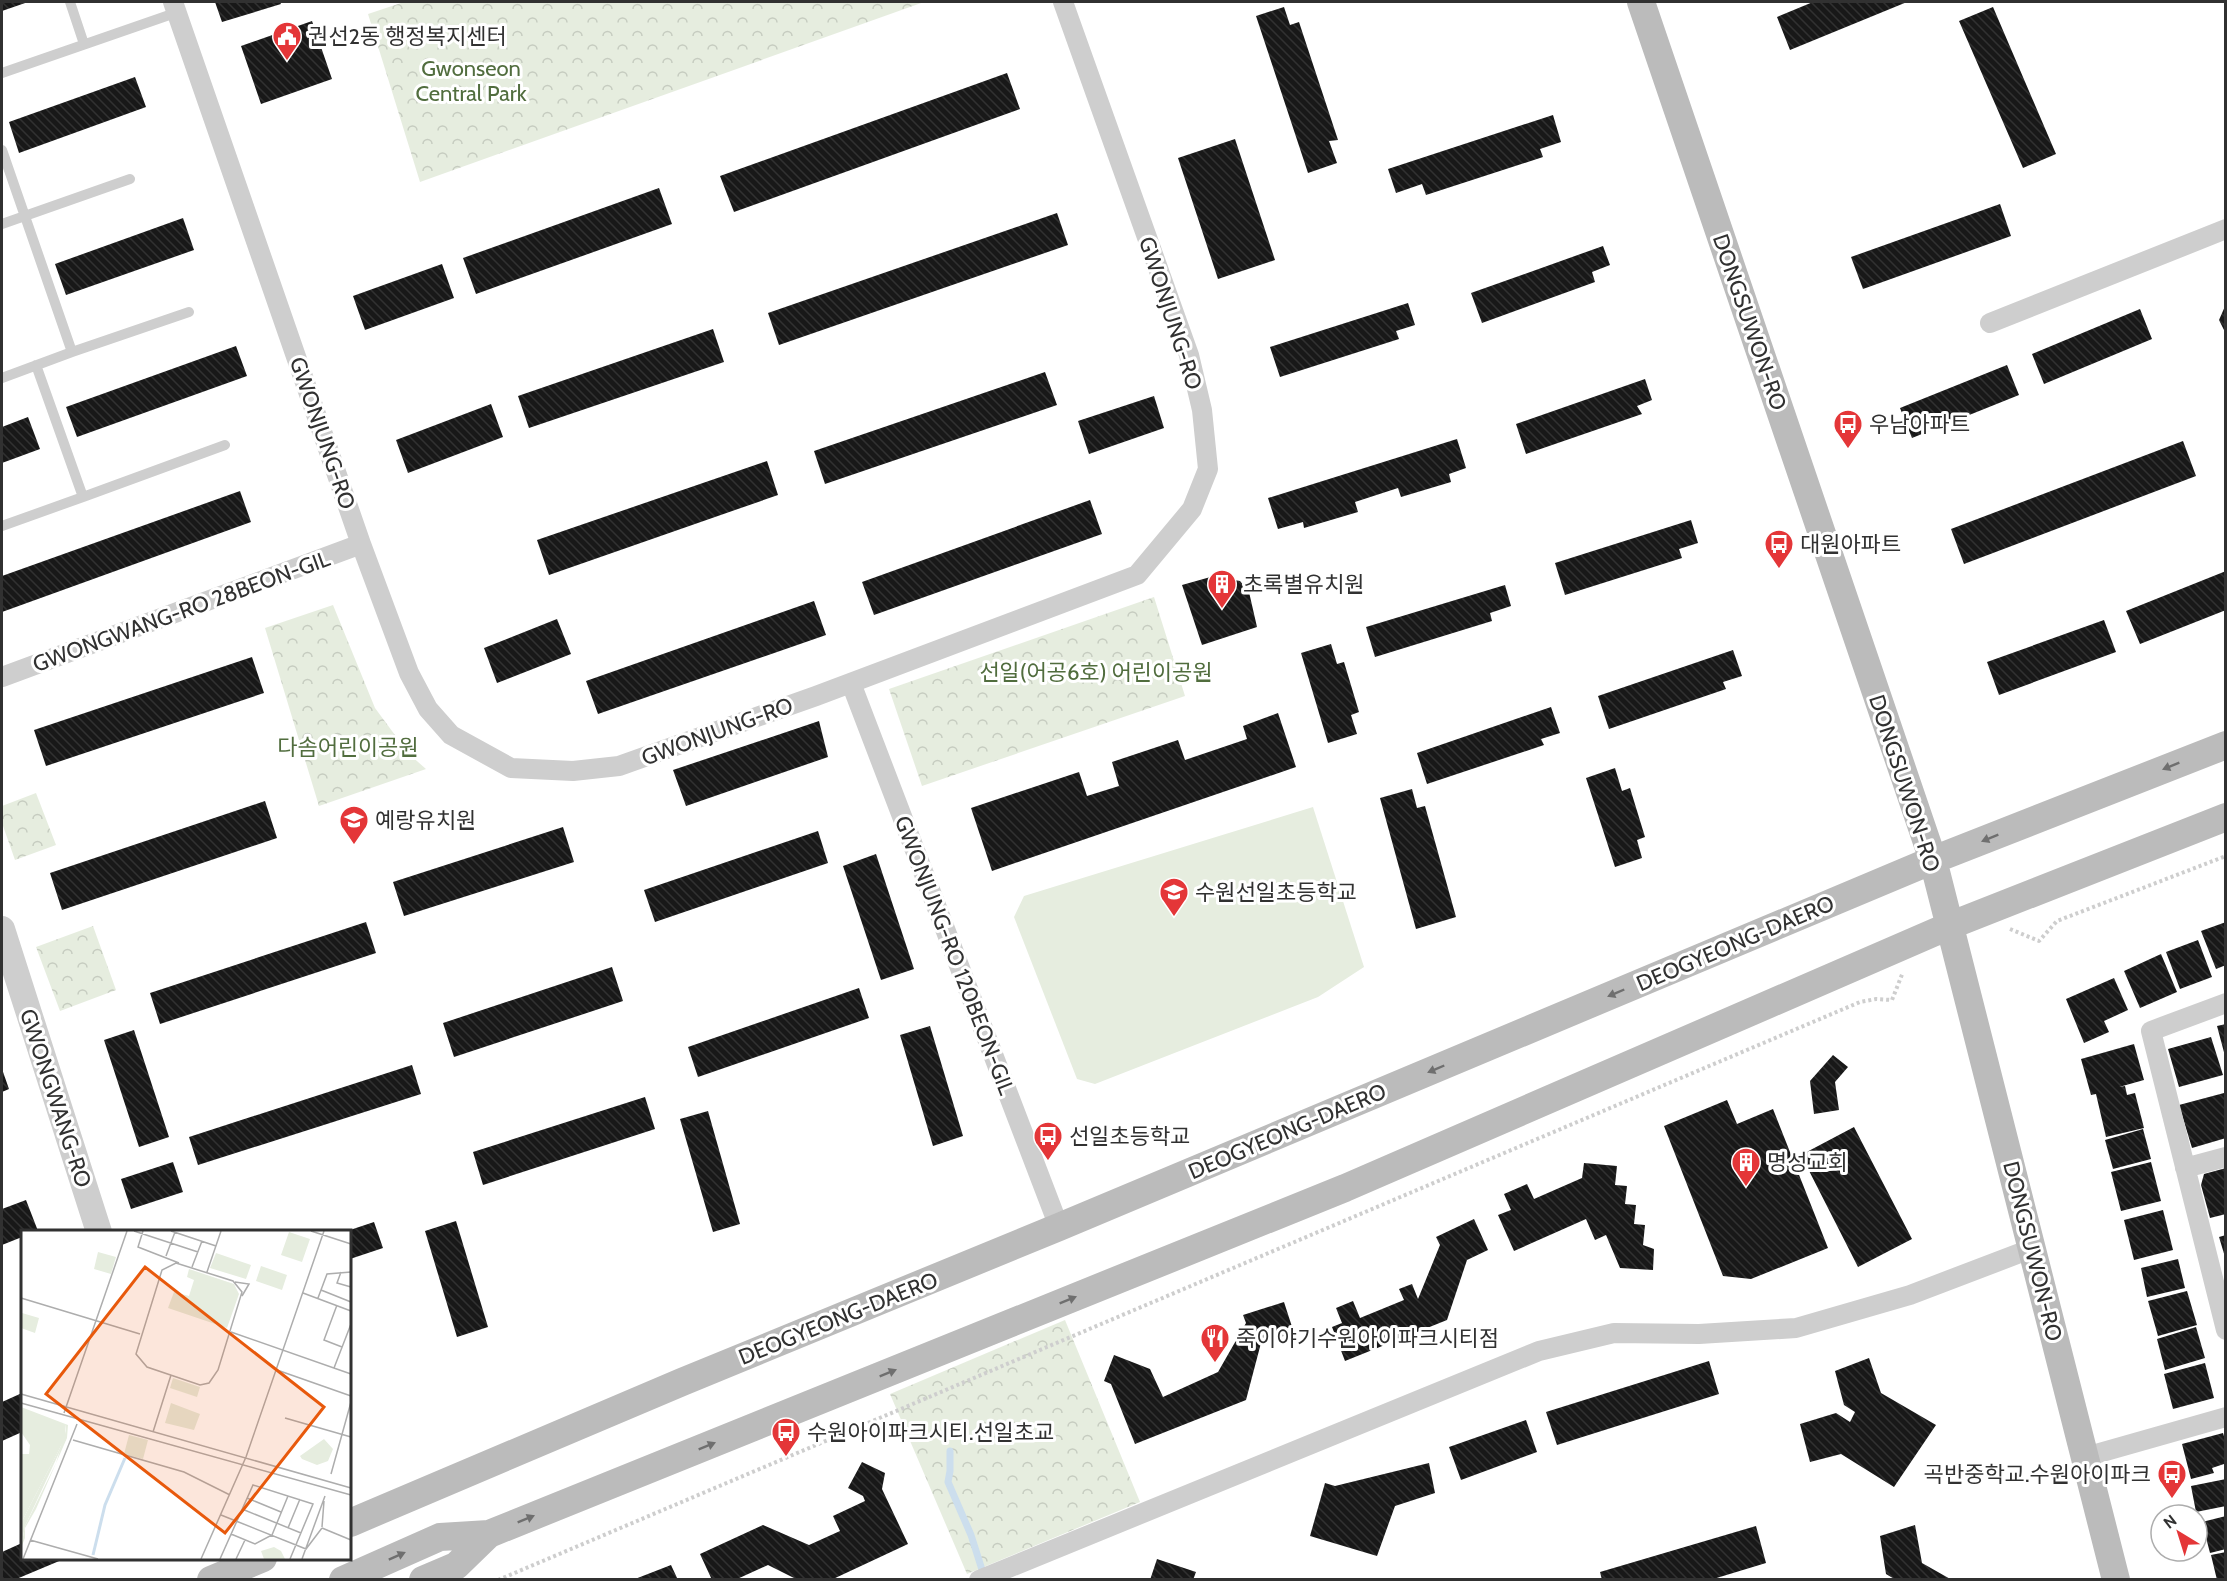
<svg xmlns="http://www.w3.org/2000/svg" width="2227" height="1581" viewBox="0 0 2227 1581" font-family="Cabin,'Noto Sans KR',sans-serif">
  <defs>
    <pattern id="park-crowns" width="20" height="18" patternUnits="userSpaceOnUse" patternTransform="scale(1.5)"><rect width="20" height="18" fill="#e6eddf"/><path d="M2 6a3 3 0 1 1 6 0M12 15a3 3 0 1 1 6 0" fill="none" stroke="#c6ccc0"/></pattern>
    <pattern id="building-back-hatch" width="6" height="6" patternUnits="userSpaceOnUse" patternTransform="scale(1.5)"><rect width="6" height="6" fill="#181818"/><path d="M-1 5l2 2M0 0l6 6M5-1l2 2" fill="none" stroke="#313131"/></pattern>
  </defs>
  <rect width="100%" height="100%" fill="#fff"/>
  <path fill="url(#park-crowns)" d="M404,2h520l-504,180 -52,-168z
    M1154,597l31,99 -263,90 -33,-97z
    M333,605l42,103 34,46 17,15 -107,37 -54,-178z
    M36,793l20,52 -41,15 -13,-37v-17z
    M93,926l23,64 -56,21 -24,-64z
    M1065,1320l75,182 -173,72 -77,-180z"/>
  <path fill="#e6eddf" d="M1313,807l51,160 -46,30 -223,87 -18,-5 -63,-162 10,-21z"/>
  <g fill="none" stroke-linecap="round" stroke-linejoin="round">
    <path stroke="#ccdeed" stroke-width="7" d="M950,1451v20l-2,11 23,53 13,41"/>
  </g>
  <path fill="url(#building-back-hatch)" d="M2,2h26l-26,9z
    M215,2h65l1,2 -59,18z
    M1813,2h94l-117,48 -13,-33z
    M1284,7l6,18 9,-3 39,118 -9,1 8,22 -29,10 -52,-157z
    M1993,7l63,147 -33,14 -64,-147z
    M312,21l20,58 -71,25 -20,-58z
    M1007,73l13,36 -286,103 -14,-36z
    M135,77l11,30 -127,46 -10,-31z
    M1553,115l8,27 -21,7 3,8 -117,38 -4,-11 -26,9 -8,-24z
    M1235,139l40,121 -57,19 -40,-121z
    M659,188l13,36 -196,70 -13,-36z
    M2000,204l11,32 -148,53 -12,-32z
    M1057,213l11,32 -289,100 -11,-32z
    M183,218l11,32 -128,45 -11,-31z
    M1603,246l7,19 -18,7 3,10 -113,41 -11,-30z
    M442,264l12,34 -89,32 -12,-34z
    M1408,303l7,22 -19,6 3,8 -119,38 -10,-30z
    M2226,304v30l-7,-14z
    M2140,309l12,30 -108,45 -12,-30z
    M713,329l11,33 -195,66 -11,-32z
    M236,346l11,30 -170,61 -11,-30z
    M2007,365l12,30 -107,43 -12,-30z
    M1045,372l12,33 -232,79 -11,-33z
    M1645,379l7,21 -15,6 5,8 -116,40 -10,-30z
    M1154,396l10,32 -75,26 -11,-33z
    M491,404l12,33 -95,36 -12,-33z
    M28,417l12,32 -38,14v-36z
    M1457,439l9,29 -17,6 2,8 -50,15 -3,-9 -43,14 3,10 -54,16 -1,-6 -25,7 -10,-31z
    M2183,441l13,35 -232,88 -13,-35z
    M767,461l11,34 -229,80 -12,-35z
    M240,491l11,31 -249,90v-36z
    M1090,500l12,34 -228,81 -12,-33z
    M1691,520l7,23 -19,6 3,9 -117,37 -10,-32z
    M2226,571v39l-86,34 -14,-33z
    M1214,576l26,5 9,11 8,35 -55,18 -20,-60z
    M1505,585l6,21 -21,7 2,8 -117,36 -9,-30z
    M814,601l12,34 -228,79 -12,-33z
    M557,619l14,35 -74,29 -13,-35z
    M2104,620l12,32 -117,43 -12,-33z
    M1331,644l6,20 7,-2 15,50 -8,3 6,19 -29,9 -27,-90z
    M1733,650l9,26 -19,6 3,7 -117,40 -11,-33z
    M252,657l12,36 -218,73 -12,-36z
    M1551,707l9,26 -19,6 3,6 -117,39 -10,-31z
    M1278,713l18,54 -304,104 -21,-63 108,-36 8,24 32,-10 -7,-24 66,-22 7,20 62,-21 -4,-13z
    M819,721l9,36 -142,49 -13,-36z
    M1615,768l7,23 8,-3 15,49 -8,3 5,18 -27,9 -29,-89z
    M1412,789l5,19 8,-2 31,111 -40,12 -36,-131z
    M265,801l12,37 -215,72 -12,-37z
    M563,827l11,35 -170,54 -11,-34z
    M818,831l10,32 -173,59 -11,-32z
    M876,854l38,115 -33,11 -38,-114z
    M366,922l10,31 -216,71 -10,-31z
    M2226,922v43l-10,4 -15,-38z
    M2198,940l14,37 -32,12 -14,-37z
    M2161,954l16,38 -37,16 -16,-37z
    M612,967l11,34 -169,56 -11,-34z
    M2114,978l14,32 -24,11 5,11 -25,11 -18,-44z
    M859,988l10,30 -171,59 -10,-30z
    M2226,1024v32h-1l-8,-30z
    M930,1026l33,110 -30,10 -33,-111z
    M134,1030l35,107 -30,10 -35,-107z
    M2211,1037l12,38 -44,12 -11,-38z
    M2134,1044l10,36 -25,7 6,-1 2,9 8,-2 9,35 -38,9 -10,-43 -5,1 -10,-36z
    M1833,1055l15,12 -13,15 4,28 -25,4 -4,-33z
    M412,1065l9,29 -223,71 -9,-28z
    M2,1069l7,20 -7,3z
    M2224,1093l2,6v39l-34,10 -13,-43z
    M645,1097l10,32 -172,56 -10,-33z
    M1727,1100l10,24 36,-15 55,139 -77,31 -28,-3 -59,-150z
    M708,1111l32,113 -27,8 -33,-113z
    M1854,1127l58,112 -54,28 -57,-112z
    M2143,1129l8,30 -38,10 -8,-29z
    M173,1162l10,30 -52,17 -10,-30z
    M2151,1162l10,39 -40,10 -10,-39z
    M1584,1163l33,3 -2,19 12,1 -2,18 11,1 -2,19 11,1 -2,20 11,4 -1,21 -33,-2 -14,-33 -11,5 -9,-21 -72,32 -16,-36 13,-5 -7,-16 23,-10 7,15 48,-21z
    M2226,1168v46l-16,4 -9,-33 3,-11z
    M26,1200l12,31 -16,1v5l-20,8v-36z
    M2163,1210l10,40 -39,10 -10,-40z
    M1474,1219l14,31 -21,10 -20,60 -102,41 -13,-34 10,-4 -6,-15 17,-7 7,17 44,-18 -5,-11 13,-5 6,15 22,-54 -4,-8z
    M456,1221l32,106 -31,10 -32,-106z
    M374,1222l9,26 -33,11v-29z
    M2226,1235v22h-1l-6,-20z
    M2178,1259l7,29 -38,9 -6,-29z
    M2187,1291l10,34 -39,11 -10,-35z
    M1284,1302l10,31 -33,10 -15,57 -111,44 -24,-60 -7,-3 10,-26 36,14 13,28 55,-25 28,-49 -3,-8z
    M2196,1327l9,31 -40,12 -8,-31z
    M1869,1358l12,35 55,32 -42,62 -53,-33 -31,8 -10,-38 36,-11 14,9 5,-10 -11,-7 -9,-34z
    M1709,1361l10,33 -162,51 -11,-33z
    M2205,1363l9,35 -41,11 -9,-35z
    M22,1393v39l-20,9v-39z
    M1526,1420l11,32 -76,28 -12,-33z
    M2223,1433l3,10 -2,21 -12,4 2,5 -23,6 -9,-35z
    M862,1462l23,11 -3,16 26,55 -77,36h-33l-30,-15 -33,15h-23l-12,-26 63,-29 46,20 31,-14 -7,-15 32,-15 -2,-5 -15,-8z
    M1429,1463l6,30 -40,13 -18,50 -67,-20 15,-53 10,3z
    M2226,1479v27l-30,6 -5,-26z
    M2226,1516v33l-16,4 -8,-31z
    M1915,1525l7,38 30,17h-56l-10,-6 -6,-38z
    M1756,1526l10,37 -56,17h-108l-2,-8z
    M22,1543v15l42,1 -50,21h-12v-28z
    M2226,1552v28h-9l-6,-25z
    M1157,1559l39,13 -3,8h-43z
    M671,1565l7,15h-43v-1z"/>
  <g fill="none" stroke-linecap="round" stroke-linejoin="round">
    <path stroke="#cecece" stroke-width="4" stroke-dasharray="3 3" stroke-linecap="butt" d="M2010,929l29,12 18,-20 169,-65
      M498,1580l1362,-578 16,-3 16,1 11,-28"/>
    <path stroke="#cecece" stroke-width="10" d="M70,2l14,42
      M2,73l176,-61
      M2,150l70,202 117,-40
      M2,224l128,-45
      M2,378l70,-26
      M83,497l142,-52
      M2,526l81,-29 -47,-132"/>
    <path stroke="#cecece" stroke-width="20" d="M173,2l188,542 48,129 19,36 23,26 60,33 62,3 46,-5 197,-70 321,-121 55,-66 16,-40 -6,-59 -13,-55 -126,-353
      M1990,323l236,-94
      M2,677l359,-133
      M851,683l208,544
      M2226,1003l-75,28 75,299
      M2185,1168l41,-11
      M2085,1457l141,-40
      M979,1580l560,-229 75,-18 85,1 97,-6 114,-33 123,-47"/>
    <path stroke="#cecece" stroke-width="26" d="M2,929l97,303"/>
    <path stroke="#bbb" stroke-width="28" d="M1641,2l292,858 183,720
      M350,1523l332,-141 377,-155 874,-367 293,-115
      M211,1580l52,-22
      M343,1580l97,-43 49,-3
      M423,1580l33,-14 33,-32 856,-346 604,-262 277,-109"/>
  </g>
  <defs><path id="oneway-solid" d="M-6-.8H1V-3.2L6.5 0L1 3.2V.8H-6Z" transform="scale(1.5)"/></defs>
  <g fill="#6f6f6f">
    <use href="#oneway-solid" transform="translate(2171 766) rotate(158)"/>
    <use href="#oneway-solid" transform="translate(1990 838) rotate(158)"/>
    <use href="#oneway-solid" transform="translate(1616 993) rotate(157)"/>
    <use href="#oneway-solid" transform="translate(1436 1069) rotate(157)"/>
    <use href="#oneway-solid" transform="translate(1068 1300) rotate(-22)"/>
    <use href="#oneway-solid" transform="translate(888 1373) rotate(-22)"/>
    <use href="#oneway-solid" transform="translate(707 1446) rotate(-22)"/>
    <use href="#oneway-solid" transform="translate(526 1519) rotate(-22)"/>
    <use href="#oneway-solid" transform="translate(397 1556) rotate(-24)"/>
  </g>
  <defs>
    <g id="civic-pin" transform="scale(1.5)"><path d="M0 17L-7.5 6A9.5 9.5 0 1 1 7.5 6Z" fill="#e43638" stroke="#fff"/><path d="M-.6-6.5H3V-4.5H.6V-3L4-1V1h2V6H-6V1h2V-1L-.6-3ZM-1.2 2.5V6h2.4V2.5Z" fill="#fff"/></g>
    <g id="bus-pin" transform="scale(1.5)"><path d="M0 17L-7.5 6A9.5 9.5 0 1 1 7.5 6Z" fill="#e43638" stroke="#fff"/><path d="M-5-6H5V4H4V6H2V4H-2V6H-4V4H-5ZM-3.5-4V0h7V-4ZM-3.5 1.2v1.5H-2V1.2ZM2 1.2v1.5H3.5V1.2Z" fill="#fff"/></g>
    <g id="building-pin" transform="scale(1.5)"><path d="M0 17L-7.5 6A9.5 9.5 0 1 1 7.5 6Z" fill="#e43638" stroke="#fff"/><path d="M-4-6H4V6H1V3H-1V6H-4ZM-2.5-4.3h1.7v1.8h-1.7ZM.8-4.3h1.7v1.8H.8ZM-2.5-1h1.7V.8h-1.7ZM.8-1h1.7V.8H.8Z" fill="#fff"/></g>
    <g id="school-pin" transform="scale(1.5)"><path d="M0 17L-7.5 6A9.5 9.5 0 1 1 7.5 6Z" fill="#e43638" stroke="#fff"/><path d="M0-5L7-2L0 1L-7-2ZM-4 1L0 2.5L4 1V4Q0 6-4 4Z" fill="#fff"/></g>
    <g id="restaurant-pin" transform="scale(1.5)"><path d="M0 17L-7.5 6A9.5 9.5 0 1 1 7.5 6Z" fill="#e43638" stroke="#fff"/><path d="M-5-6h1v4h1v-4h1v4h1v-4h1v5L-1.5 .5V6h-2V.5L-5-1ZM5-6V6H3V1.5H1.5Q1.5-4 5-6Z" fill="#fff"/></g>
  </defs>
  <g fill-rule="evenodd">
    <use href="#civic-pin" x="287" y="36"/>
    <use href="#bus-pin" x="1848" y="424"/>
    <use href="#bus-pin" x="1779" y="544"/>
    <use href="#building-pin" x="1222" y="584"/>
    <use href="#school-pin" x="354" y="820"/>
    <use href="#school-pin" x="1174" y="892"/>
    <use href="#bus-pin" x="1048" y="1136"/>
    <use href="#building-pin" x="1746" y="1162"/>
    <use href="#restaurant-pin" x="1215" y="1338"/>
    <use href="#bus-pin" x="786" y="1432"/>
    <use href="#bus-pin" x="2172" y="1474"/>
  </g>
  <g text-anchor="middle" stroke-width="6" stroke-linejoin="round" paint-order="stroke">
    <g font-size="22" fill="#313131" stroke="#fff" text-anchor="start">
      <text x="308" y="44">권선2동 행정복지센터</text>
      <text x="1869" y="432">우남아파트</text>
      <text x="1800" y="552">대원아파트</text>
      <text x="1243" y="592">초록별유치원</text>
      <text x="375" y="828">예랑유치원</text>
      <text x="1195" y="900">수원선일초등학교</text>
      <text x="1069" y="1144">선일초등학교</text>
      <text x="1767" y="1170">명성교회</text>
      <text x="1236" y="1346">죽이야기수원아이파크시티점</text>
      <text x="807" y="1440">수원아이파크시티.선일초교</text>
      <text x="2151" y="1482" text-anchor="end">곡반중학교.수원아이파크</text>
    </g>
    <g font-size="22" fill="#516d3e" stroke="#fff">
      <text x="471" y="76">Gwonseon<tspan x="471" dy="25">Central Park</tspan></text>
      <text x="1096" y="680">선일(어공6호) 어린이공원</text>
      <text x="348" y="755">다솜어린이공원</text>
    </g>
    <g font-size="22" fill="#313131" stroke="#fff">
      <text transform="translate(1171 313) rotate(72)" y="8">GWONJUNG-RO</text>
      <text transform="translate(1750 322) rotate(71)" y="8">DONGSUWON-RO</text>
      <text transform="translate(323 433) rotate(71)" y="8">GWONJUNG-RO</text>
      <text transform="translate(181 611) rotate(-20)" y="8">GWONGWANG-RO 28BEON-GIL</text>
      <text transform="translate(717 731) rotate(-20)" y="8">GWONJUNG-RO</text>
      <text transform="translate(1905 783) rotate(72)" y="8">DONGSUWON-RO</text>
      <text transform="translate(1735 943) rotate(-23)" y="8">DEOGYEONG-DAERO</text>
      <text transform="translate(955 955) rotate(69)" y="8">GWONJUNG-RO 120BEON-GIL</text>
      <text transform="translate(56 1098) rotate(72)" y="8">GWONGWANG-RO</text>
      <text transform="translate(1287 1131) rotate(-23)" y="8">DEOGYEONG-DAERO</text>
      <text transform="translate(2033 1251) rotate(76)" y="8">DONGSUWON-RO</text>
      <text transform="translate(838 1318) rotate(-22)" y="8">DEOGYEONG-DAERO</text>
    </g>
  </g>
  <g transform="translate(21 1230)">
    <rect width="330" height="330" fill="#fff"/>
    <path d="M0,177l47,18 -1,13 -31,71 -11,19v10l-4,10 4,-22 31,-63 10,-32 -1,-7 -2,18 -42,81v-69h8l1,-9 -9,-13z" fill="#e6eddf"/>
    <path d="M44,194l1,14 -41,88 -4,21v-24l42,-81 -4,-8z" fill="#e6eddf"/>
    <path d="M77,22l18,5 -5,17 -17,-5zM195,23l35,12 -5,14 -36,-11zM168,39l45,15 5,10 -12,34 -59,-20 6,-16 15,4 5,-16 -7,-3zM152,148l27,9 -3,10 -27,-9zM108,205l19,5 -5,19 -19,-5z" fill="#e6eddf"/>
    <path d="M268,2l21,7 -8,23 -21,-7zM240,36l26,9 -5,15 -26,-9zM1,83l17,5 -4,15 -14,-5zM150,173l29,11 -6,16 -29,-7zM303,209l9,10 -5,12 -11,4 -15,-6 -2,-3zM253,317l7,4 4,8h-21l-3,-8z" fill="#e6eddf"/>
    <path fill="none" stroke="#ccdeed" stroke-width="3" d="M72,325l12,-50 20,-47"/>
    <path fill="none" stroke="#adadad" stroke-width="1.5" d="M113,1l64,21M122,1l-5,16 41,16M150,1l45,15M290,1l40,13M145,26l9,-24M155,33l57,18 9,11 -24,78 -9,13 -9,2 -53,-18 -11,-13 26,-84zM171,37l10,-26M186,42l14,-41M320,42l-4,11 14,4M214,52l14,2 -7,12M300,60l30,12M282,63l48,18M0,68l119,36M297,68l9,-24 24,-2M316,75l-13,35 18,7M210,102l120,42M313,138l17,-44M256,140l74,26M0,164l330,94M0,173l330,92M43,183l63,-182M264,188l66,19M132,202l18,-57M52,210l111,32 46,23M310,244l20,-72M226,268l34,14M221,279l59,24M200,285l85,34 16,-21M301,297l2,-26M267,298l12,-29M301,298l29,12M210,304l24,10 17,-9 16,-39M9,310l68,19M2,329l54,-135M180,329l45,-102 78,-226M199,329l33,-74 60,19 -23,55M215,329l9,-19M281,329l23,-63"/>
    <path fill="#e8590c" fill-opacity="0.15" stroke="#e8590c" stroke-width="3" d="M124,37l179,140 -99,126 -179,-139z"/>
    <rect width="330" height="330" fill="none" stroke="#313131" stroke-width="3"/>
  </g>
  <rect width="2227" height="1581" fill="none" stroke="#313131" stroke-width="6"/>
  <g transform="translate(2179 1533) rotate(322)"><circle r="28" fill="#ffffff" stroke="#adadad" stroke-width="1.5"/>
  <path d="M0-4.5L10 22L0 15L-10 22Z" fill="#e43638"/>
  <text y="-9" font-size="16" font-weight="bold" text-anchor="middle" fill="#313131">N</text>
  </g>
</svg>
